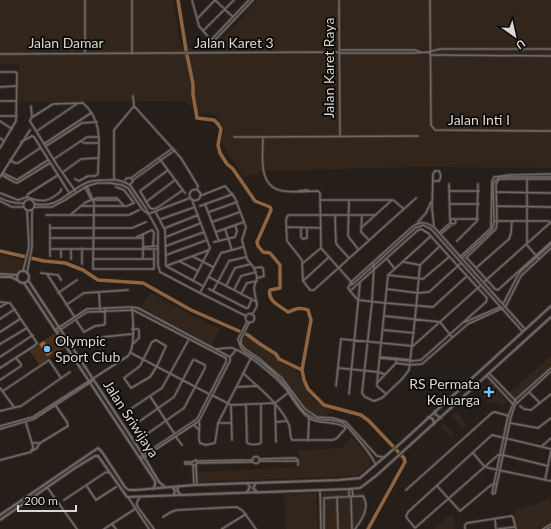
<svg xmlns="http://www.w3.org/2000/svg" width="551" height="529" viewBox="0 0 551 529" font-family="Lato,sans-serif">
  <rect width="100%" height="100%" fill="#251e19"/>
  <path fill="#31251c" d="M0,0h173l8,46 16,3h14l26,-26 20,-23h294v168l-132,-1 -154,4 -22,6 -22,-35 3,-12 -8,-15 -18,-2 -13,-12 -166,1v-38h-19z
    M0,254l23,6 -2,9 -5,4h-16z
    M150,293l70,36 -9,16 -70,-38z
    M246,336l29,19 6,8 14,6 4,5 7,16 6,8 9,7 11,5 -1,4 -4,1 -1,2h-4l-14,-7 -22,-30 -24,-22 -18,-12 -2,-6z
    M551,355v19l-33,29 -9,-10z
    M489,381l18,20 -4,4 -13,-3 -1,1 -11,-12z
    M456,412l11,12 -4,4 -11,-12z
    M444,423l10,11 -3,4 -11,-11z
    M352,437l21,25 -12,11 -5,3 -158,6v-10l101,-5v-17l42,-2z
    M365,491l2,23 -10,15h-34l-1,-36z
    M316,493l2,36h-32l-2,-35z
    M549,499l2,4v18l-12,8h-21l-2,-3 -1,-17 18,-4z
    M454,516l1,13h-22l14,-12z"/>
  <path fill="#462e1a" d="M55,333l10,15 -26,17 -10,-15z"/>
  <path fill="#8f6441" d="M44,341l8,12 -5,3 -8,-12z"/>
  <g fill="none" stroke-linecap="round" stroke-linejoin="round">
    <path stroke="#8f6441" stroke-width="3.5" d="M178,0l8,50 7,34v10l4,24 17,2 4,4 3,5 -3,16 2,8 7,11 6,5 22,32 15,6 1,3 -14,32 1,4 5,6 7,1 10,12v23l-10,2c-3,11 10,16 18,22 8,-3 11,-5 20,-2l3,10 -9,50 2,10 4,9 16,16 37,10 8,6 35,37 1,4 -37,67
      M0,251l44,10 21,2 18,7 15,10 45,3 48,27 57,25 12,9 16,10 3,5 23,11"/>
    <g stroke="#3f3a36" stroke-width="3.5">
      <path id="street" d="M192,0l7,26 12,14
        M215,0l18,17
        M339,0l1,135
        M430,0l1,125 4,5 116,1
        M197,19l18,-19
        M203,31l31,-31
        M211,40h4l38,-40
        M211,40l38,-40
        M340,50h75l5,2
        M428,52l3,3h7l113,1
        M85,53v-53
        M132,53v-53
        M0,54l336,-2 3,1h76l13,-1 12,-3h111
        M0,72h16l1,2 -1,47 -16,27
        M0,87l16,-1
        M133,96l1,10 47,52 17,28 -1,4
        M0,101h16
        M31,106l1,11
        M0,116h17
        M0,121l12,8
        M37,131l41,-28
        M234,137l184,-1
        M263,137c0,18 -6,50 20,54 11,2 23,0 35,0l2,2 1,55 32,36
        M0,138l4,3
        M81,141l3,2h14
        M21,142l11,-6 2,1 36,57
        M44,144l47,-31
        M46,146l36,-23 15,-1
        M159,158l26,35
        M54,159l33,-22h12
        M10,160l5,3h3l22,-15
        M168,170l-28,21 10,17 3,1 4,-1 26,-18
        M63,172l18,-13 17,-1
        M3,173l14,7 31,-20
        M2,175l12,7 3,1 33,-20
        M0,177l30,-47
        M131,178l42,-30
        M527,178v67l12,14
        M75,179l4,2 9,-5h7l3,-2c0,-25 7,-52 -15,-71l-30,1 -22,14 -1,3 27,44 19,27
        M114,179v-49l20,-24
        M125,180l2,-2h4l2,3 -3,4
        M133,180l42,-30
        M433,181h6c2,-3 2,-7 0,-10h-4l-2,3 -1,35 2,18
        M449,184l1,36
        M87,186l7,17 -1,66h61v-18
        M85,187l6,12
        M189.5 195a5.5 5.5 0 1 1 11 0a5.5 5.5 0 1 1-11 0Z
        M298,191l10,-1
        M449,191h30
        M497,192l54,1
        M0,193l18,7 9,-3 1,-3 30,-19
        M200,196l25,-10 10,12 11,29 -4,13 5,19 7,9 3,9 -3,11 3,18 -5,9
        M27,197c15,6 22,5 34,-6v-2
        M0,198c8,4 15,6 24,5
        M23.5 205a5.5 5.5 0 1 1 11 0a5.5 5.5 0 1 1-11 0Z
        M93,200h25
        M192,200l18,48 -17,33
        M321,200h72l11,9
        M349,200l-1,36 10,13
        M0,201l12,6h12
        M146,202l29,-22
        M35,204c24,5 33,-14 53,-22 6,-2 13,-2 19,-2 9,-1 15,0 23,5l15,22 13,24v34l2,7 40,21 46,23
        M205,204l14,37
        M449,204h30
        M81,206h46l7,-3 -10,-13 -8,-3
        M200,206l33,-12
        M497,206l54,1
        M34,207h18l13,-7 22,-14 11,-3h12l12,2 6,3 14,21 5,4
        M155,211l10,19 1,36
        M209,212l28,-10
        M148,214l42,-16
        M46,215h83l10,-5
        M70,215l16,-13 8,-3 4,-1h19l7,8
        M335,215l1,28 2,3 11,12
        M362,215l-1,17 8,8
        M376,215h-88l-2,5 1,21 15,19 1,21 7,9h4l102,-92
        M161,219l34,-12
        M456,219h22
        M494,221h54l3,2
        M212,222l28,-10
        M418,222l8,-9 5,-11
        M50,225v31
        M287,227l34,1
        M50,228h82l14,-6
        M165,228l33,-13
        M301,228v9l2,2 4,-1v-10
        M361,228l31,-28
        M225,229l7,21
        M216,232l28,-10
        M439,233l11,-10 1,-4h4l1,3 -2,2 -4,-1
        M441,234l10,-9
        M137,237l15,-7 2,3 -1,12
        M166,237l35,-14
        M50,238h93
        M457,241l20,-20 1,-37
        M214,242l21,-5 2,-6 -2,-6
        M166,246l38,-14
        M82,248v16
        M143,248l1,-1 14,-1
        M50,249h108
        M71,249v10
        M166,255l41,-15
        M192,256l21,11
        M61,257v-8
        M460,257l31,-29 1,-47 2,-4 16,-2 41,-1
        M143,258v-24
        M462,258l30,-28 2,-8 -1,-38 2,-3 5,-4h51
        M466,258l30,-29 1,-8 -1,-37 3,-5h52
        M467,258l28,31 3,1 53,-48
        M93,259h60
        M387,259l8,10
        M179,261l19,10
        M404,262l16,3 20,-19
        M303,263l18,-15
        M372,263l2,2 -2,37 -10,91 3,4 9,4 8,-3 21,-20 6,-8 6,-51 5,-54
        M166,266l43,-16
        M166,266l37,20
        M254,268l7,-1 2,1 1,8 -6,2
        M476,268l33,-29 2,-6 1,-12
        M23,271l6,-24 -2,-37
        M27,273l5,-26v-37
        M41,273l17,2 3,5
        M47,274l27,42
        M388,275l35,4 26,-22
        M209,277l48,25
        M303,281l26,-24
        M484,282l67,-60
        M350,285l3,-1 62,-56 8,-3 8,4 91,102
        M226,286l9,-18 16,-4
        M209,289l37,19h2l4,-9
        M387,289l31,4 11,-1 32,-29
        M234,290l7,-14 15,-4
        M213,291l16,-30 17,-4
        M350,291l-2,-3 3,-6 61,-55c8,-6 14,-5 22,0l91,102
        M99,292l1,19
        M58,293l19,-13
        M200,293l21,-40 22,-6
        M241,294l6,-11 10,-2
        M0,302l10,1 27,40 -3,3 -34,22
        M503,304l16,-31 32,-29
        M66,305l18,-12 44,-3
        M506,306l15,-30 30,-28
        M0,307l7,-4
        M245.5 318a4.5 4.5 0 1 1 9 0a4.5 4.5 0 1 1-9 0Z
        M385,316l55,6 12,15
        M0,319l15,-10
        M76,320l8,12 11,-6 8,-1 2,-1v-16
        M247,322l-9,17 3,9c4,5 10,7 15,11 10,6 20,16 27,24 9,9 13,22 22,30 15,11 26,4 38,10 5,3 32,36 32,41
        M465,322l35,-15
        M249,323l-8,16v5l4,5 15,10 22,19 23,31 12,8 16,1 13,4 31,34 6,1
        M132,329h6l1,1v8l-6,6
        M55,330l32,-21 45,-2 6,1 92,49v4l-31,60 -58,38
        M384,330l30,3
        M0,332l20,-13
        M57,332l30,-20 46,-2 93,48v4l-29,57 -57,38
        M156,340l10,6 -9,20 -7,11 -19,11 -7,-10 16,-12 12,-24z
        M94,343l9,-6 29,-3
        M0,344l27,-16
        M217,349c5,0 11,-2 15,-1 16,5 44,29 54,41 7,10 13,22 23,29 11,7 24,2 36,9v2l-8,9 -4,2h-41c-3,-5 -1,-10 -3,-15 -7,-19 -31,-38 -46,-52
        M131,353l78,41
        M0,357l33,-22
        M230,357l6,-7
        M380,357l31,3
        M380,358l31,3 10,-1 65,-58 1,-4 -59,-65 -7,-4 -4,2 -67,60 8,9 27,3 48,4 34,-31
        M396,363l14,2 12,-1 46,-40 35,-16
        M339,368l39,4 6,2
        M489,373l26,27 2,3
        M487,376l26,28
        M0,380l21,-14v-2l-5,-6
        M377,383l19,-20v-5
        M336,386l5,-47 72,7 67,-60
        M237,387l21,-1
        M0,388l14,19
        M3,391l46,-31 12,18
        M529,392l11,11
        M385,393l-8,-7v-3l11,-108 43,-39
        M349,394l11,-111
        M212,395l19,10 44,-2 13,-10
        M150,396l24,37
        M246,404l1,39c3,2 11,2 14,0v-39
        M231,405l1,35
        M275,405l1,37
        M520,406l4,3 7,1 20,-16
        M132,408l30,-20 27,-49
        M0,411l21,-5 49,-34
        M140,421l34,-24 19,-37h2l10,5v3l-21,40 -37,26
        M199,421c2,7 -2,15 1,22l6,2 9,-2 3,-20 33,-65
        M276,422l10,-1
        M26,423l6,20
        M219,423h12
        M510,423l28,5 13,-10
        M194,425l5,5
        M0,426l33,-9 95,-61c8,-9 5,-37 4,-49
        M0,429l34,-10 60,-39
        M176,437l6,8
        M308,441l1,-24
        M40,443l-4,6 -5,2 2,-3 -1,-5h8l28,-17 -1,-4 -11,-16
        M542,446l9,-8
        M473,453l11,13 5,2 62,13
        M252.5 460a3.5 3.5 0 1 1 7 0a3.5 3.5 0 1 1-7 0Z
        M259,459l35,-1 3,1 1,2h-39
        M0,460l31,-8
        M197,461l55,-1
        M192,462h-7v2h7
        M197,463l-1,-3 -4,2v2l3,2 2,-3 55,-1
        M193,465l1,20
        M196,465l1,20
        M298,465v-4
        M548,466l-45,-11h-5l-83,73 -9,-11 2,-5 84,-77 59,14
        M545,480l6,-29
        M86,485l10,15 20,-13
        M437,486l23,25 31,-26 4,-1
        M47,487l30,42
        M349,489v7
        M352,489l1,7
        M320,490l1,39
        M406,490l86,-77 3,-1 14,4
        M492,493l16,-77 7,-16 36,-32
        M492,493l1,1 2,-1 16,-76 4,-12 35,-33
        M351,496l1,33
        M128,497l21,32
        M140,497l-3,5v4l17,23
        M337,497l1,32
        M64,500l42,-28 4,1
        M163,517l8,-5 6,-2 60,-3 6,4 13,18
        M495,519l1,10
        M112,524l4,5
        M104,529l31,-20
        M222,529l24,-15
        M324,529v-31l39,-2c7,10 -1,24 -8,33
        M465,529v-4l2,-2 44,-7 2,1 3,12
        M498,529l17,-2
        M543,529l8,-5
        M547,529l4,-2"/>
    </g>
    <g stroke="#3f3a36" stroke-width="4">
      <path id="secondary" d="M17 277a6 6 0 1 1 12 0a6 6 0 1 1-12 0Z
        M0,274l17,1
        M0,277h11l6,3
        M28,280l115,175 16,27 6,5
        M24,283l131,198v4l-2,4
        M435,411l1,4 5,3
        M428,417l5,2 1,5
        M256,483l-3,5 4,4
        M179,486l-2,4 3,4
        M172,487l3,3 -1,4
        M247,492l3,-5 -3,-4
        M0,515l98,-67 4,4 23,35 4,3h7l58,-5 145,-5 21,-2 42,-36 149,-136
        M0,520l75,-52 20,-12h3l3,4 26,37 222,-8 11,-1 16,-12 175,-159"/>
    </g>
    <use href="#street" stroke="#706862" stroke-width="1.5"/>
    <use href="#secondary" stroke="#706862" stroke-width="2"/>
  </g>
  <g fill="#72c1f5" stroke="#0b0907" stroke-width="1.5">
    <circle cx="47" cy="349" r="4"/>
    <path d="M487 386h4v4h4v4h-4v4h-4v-4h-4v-4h4z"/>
  </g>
  <g text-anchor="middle" stroke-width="3.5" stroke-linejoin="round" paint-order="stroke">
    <g font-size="14" fill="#dbd7d3" stroke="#0b0907">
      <text x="66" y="48">Jalan Damar</text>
      <text x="234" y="48">Jalan Karet 3</text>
      <text transform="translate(329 68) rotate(-90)" y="5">Jalan Karet Raya</text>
      <text x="479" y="125">Jalan Inti I</text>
      <text transform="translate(131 419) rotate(57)" y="5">Jalan Sriwijaya</text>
    </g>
    <g font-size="14" fill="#dbd7d3" stroke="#0b0907" text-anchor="start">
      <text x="55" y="346">Olympic<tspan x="55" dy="16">Sport Club</tspan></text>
      <text x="480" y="389" text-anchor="end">RS Permata<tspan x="480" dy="16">Keluarga</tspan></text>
    </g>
  </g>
  <g transform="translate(515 36) rotate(146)" stroke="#0b0907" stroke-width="3" paint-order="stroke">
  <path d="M0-3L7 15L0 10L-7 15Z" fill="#dbd7d3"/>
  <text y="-6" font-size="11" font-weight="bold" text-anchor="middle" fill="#dbd7d3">U</text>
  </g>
  <path d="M18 505v6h58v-6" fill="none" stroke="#dbd7d3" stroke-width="2"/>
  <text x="24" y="505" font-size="12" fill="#dbd7d3" stroke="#0b0907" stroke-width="3" paint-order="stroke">200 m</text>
</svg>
